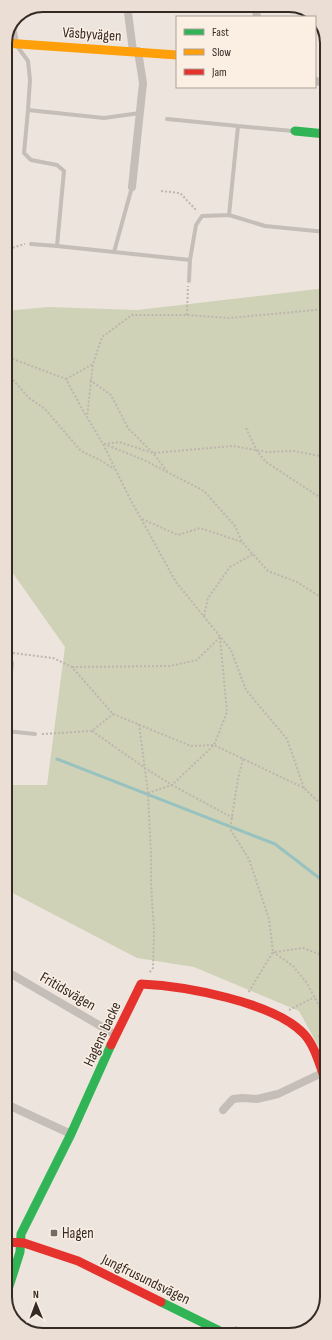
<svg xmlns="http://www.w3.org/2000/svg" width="332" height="1340" viewBox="0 0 332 1340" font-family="'Sofia Sans Condensed',sans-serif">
  <rect width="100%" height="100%" fill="#ede5dd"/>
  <path fill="#cfd2b6" d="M326,288l1,774 -28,-51 -105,-44 -57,-9 -132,-69v-104h42l18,-138 -60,-85v-251l43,-4 89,3z"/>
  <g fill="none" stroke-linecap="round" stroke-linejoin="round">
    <path stroke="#98c2c0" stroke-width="3" d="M57,759l218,85 52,40"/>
    <path stroke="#beb5af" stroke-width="2" stroke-dasharray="2 2" stroke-linecap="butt" d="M161,191l19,2 17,18
      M5,250l20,-6
      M187,315l1,-29
      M5,356l61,23 20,37
      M5,371l24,27 16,11 36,42 21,10 12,8
      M66,379l27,-15
      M90,380l21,15 17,33 25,25 14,18
      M246,428l11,23 9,11 61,40
      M104,444l40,16 60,31 31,35 7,16 26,29 29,11 30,19
      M104,444l15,-2 34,11 80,-7 34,6 27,-1 26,5 7,4
      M142,519l36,16 22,-7 42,14
      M204,616l4,-18 22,-31 23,-13
      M5,644l7,7
      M5,652l48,6 19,9 41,47 78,32 23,-1 90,43 23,22
      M72,667l98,-1 27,-6 23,-23
      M139,724l9,69 3,62v30l3,45 -1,38 -4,5
      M92,731l53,37 27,17 61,33
      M42,734l50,-3 21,-17
      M243,759l-5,20 -8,50 19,30 20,60 4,33 -25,41
      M304,788l-17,-49 -41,-49 -15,-40 -55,-68 -47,-85 -26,-53 -16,-27 6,-53 9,-27 30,-22h55l42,3 97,-9
      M148,793l24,-8 42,-40 13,-33 -7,-74
      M273,952l20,14 14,17 20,38
      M275,952l28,-4 24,9
      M289,1010l26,-13
      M318,1037l9,-6
      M235,1327l15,7"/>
    <path stroke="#c5bdb7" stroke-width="4" d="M17,46l11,15 2,19 -2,30
      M140,113l-36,5 -76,-8 -4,43 7,7 26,5 7,6 -7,75 133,14 6,-35 6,-9 27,-1 36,11 61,6
      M167,119l71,7
      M229,215l9,-89 55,5
      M31,244l26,2
      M114,252l18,-65
      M189,281l1,-21
      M5,731l7,-68
      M6,731l29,3"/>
    <path stroke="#c5bdb7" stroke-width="8" d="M127,5l6,46
      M255,5l2,12
      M12,26l3,17
      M315,81l11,2
      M132,187l11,-104 -5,-32
      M6,971l110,64
      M6,1104l65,30
      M223,1110l10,-11 9,-1 15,1 21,-5 44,-21"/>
    <path stroke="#30b455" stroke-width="9" d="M295,131l31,3
      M6,1296l14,-44 1,-18 50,-100 40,-89
      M161,1302l65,32"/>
    <path stroke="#ff9f0a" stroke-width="9" d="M5,43l172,12"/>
    <path stroke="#e5322d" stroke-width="9" d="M111,1045l30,-61c44,2 133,18 163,50 12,13 16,34 23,50
      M6,1242l18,1 54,18 83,41"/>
  </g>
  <rect fill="#766b65" stroke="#fbefe4" stroke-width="1.5" x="50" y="1229" width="8" height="8" rx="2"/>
  <g text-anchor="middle" stroke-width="3" stroke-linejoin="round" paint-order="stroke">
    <g font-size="15" fill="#362a25" stroke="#fbefe4">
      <text transform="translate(92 34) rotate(4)" y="5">Väsbyvägen</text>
      <text transform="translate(68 991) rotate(30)" y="5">Fritidsvägen</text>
      <text transform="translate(102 1034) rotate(-65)" y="5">Hagens backe</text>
      <text transform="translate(146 1279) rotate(26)" y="5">Jungfrusundsvägen</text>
    </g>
    <g font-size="15" fill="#362a25" stroke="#fbefe4" text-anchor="start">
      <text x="62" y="1238">Hagen</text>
    </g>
  </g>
  <path d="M0 0H332V1340H0ZM43 12H289A31 31 0 0 1 320 43V1297A31 31 0 0 1 289 1328H43A31 31 0 0 1 12 1297V43A31 31 0 0 1 43 12Z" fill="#ebdfd5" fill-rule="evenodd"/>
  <path fill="none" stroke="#362a25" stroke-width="2" d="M43 12H289A31 31 0 0 1 320 43V1297A31 31 0 0 1 289 1328H43A31 31 0 0 1 12 1297V43A31 31 0 0 1 43 12Z"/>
  <rect x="176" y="16" width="140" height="72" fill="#fbefe4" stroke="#aca098"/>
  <rect x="184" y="29" width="20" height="6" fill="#30b455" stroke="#aca098"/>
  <text x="212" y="36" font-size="12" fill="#362a25">Fast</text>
  <rect x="184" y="49" width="20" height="6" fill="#ff9f0a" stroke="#aca098"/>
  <text x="212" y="56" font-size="12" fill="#362a25">Slow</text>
  <rect x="184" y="69" width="20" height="6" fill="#e5322d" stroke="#aca098"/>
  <text x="212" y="76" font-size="12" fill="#362a25">Jam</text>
  <g transform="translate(36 1304) rotate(359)" stroke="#fbefe4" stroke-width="3" paint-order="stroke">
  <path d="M0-3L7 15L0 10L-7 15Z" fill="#362a25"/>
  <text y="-6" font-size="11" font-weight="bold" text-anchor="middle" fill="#362a25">N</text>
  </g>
</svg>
